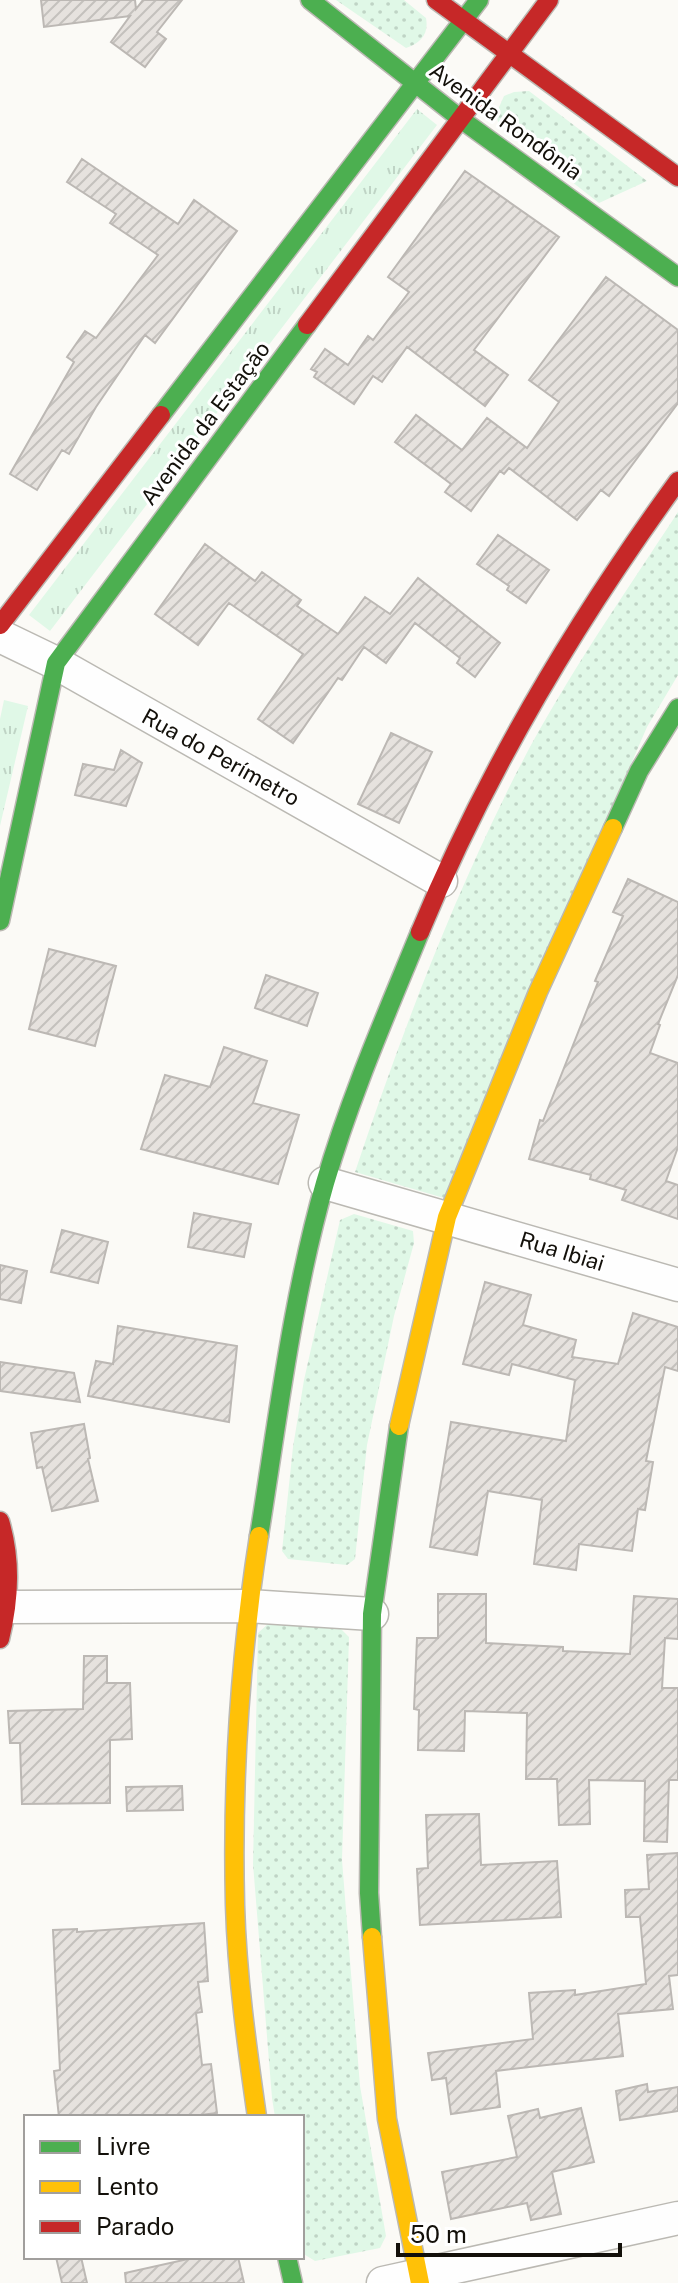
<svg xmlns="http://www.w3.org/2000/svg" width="678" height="2283" viewBox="0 0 678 2283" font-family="'Public Sans',sans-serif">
  <defs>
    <pattern id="grass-tufts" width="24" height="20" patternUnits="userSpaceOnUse" patternTransform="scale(2)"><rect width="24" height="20" fill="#e0f8e7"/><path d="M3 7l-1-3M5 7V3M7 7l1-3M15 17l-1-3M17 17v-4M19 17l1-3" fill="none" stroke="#bfd4c5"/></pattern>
    <pattern id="park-dots" width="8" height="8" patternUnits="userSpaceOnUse" patternTransform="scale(2)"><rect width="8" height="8" fill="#e0f8e7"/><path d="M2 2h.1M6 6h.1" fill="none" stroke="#bfd4c5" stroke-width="1.8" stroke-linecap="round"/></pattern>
    <pattern id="building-hatch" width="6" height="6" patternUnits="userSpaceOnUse" patternTransform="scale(2)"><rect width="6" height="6" fill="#e6e2de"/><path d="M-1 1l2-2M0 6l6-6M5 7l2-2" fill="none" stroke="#c4c1bd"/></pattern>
  </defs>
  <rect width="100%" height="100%" fill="#fbfaf6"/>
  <path fill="url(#grass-tufts)" d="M417,109l20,16 -387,506 -21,-16z
    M4,700l24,6 -28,120v-107z"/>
  <path fill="url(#park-dots)" d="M336,0h68l22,18c3,16 -5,25 -20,30z
    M529,91l118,90 -48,22 -100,-78 -3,-11 8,-18 10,-4z
    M678,512v163l-31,52 -203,471 -89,-26c43,-128 90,-254 150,-376 48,-100 113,-192 173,-284z
    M354,1214l59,17 1,12 -20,73 -27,129 -12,114 -8,6 -59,-6 -6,-8 11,-104 11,-67 36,-160z
    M269,1623l71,5 9,9 -7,223 18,226 26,150 -6,12 -65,13 -13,-8v-136h-27l-3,-19 -19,-234 5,-231z"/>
  <path fill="url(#building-hatch)" stroke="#bcb8b4" stroke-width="2" d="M41,0h94l1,9 7,-9h39l-25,32 9,7 -21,28 -34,-25 19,-26 -86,11z
    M82,159l96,65 16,-24 43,31 -82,112 -10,-8 -49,72 -27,47 -7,-4 -25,40 -27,-16 64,-112 -7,-5 18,-26 11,7 62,-83 -48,-32 6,-9 -49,-32z
    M465,171l94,66 -85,113 34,25 -23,31 -78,-59 -25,35 -9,-6 -19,28 -40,-27 3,-5 -6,-3 14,-20 23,16 20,-29 5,4 36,-48 -21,-15z
    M606,277l72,53v73l-69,93 -8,-6 -24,30 -68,-52 -5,6 -4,-3 -29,40 -26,-19 6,-8 -56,-42 21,-27 46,35 25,-32 40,30 32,-46 -30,-22z
    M498,535l51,35 -23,33 -19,-13 2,-4 -32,-22z
    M205,544l50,37 7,-9 39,28 -4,6 41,28 27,-37 25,17 28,-36 82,65 -25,34 -18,-14 3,-5 -45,-35 -29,40 -22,-16 -22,33 -4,-2 -45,65 -35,-24 45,-65 -74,-51 -31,42 -43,-31z
    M391,733l41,19 -33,71 -41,-19z
    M121,750l21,13 -16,43 -51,-11 8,-31 31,6z
    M628,879l50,23v73l-20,49 2,1 -10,28 28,10v84l-12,34 12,4v34l-56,-19 4,-10 -36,-11 1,-4 -62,-16 11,-39 3,1 55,-139 -3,-1 28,-65 -10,-4z
    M49,949l67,17 -21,80 -66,-17z
    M266,975l52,18 -11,33 -52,-18z
    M224,1047l43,14 -14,42 46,12 -21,69 -137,-35 24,-74 45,12z
    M194,1213l57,11 -7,33 -56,-10z
    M62,1230l46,12 -10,41 -47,-11z
    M0,1265l27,6 -6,32 -21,-4z
    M485,1282l46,13 -8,30 53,15 -4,17 46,7 15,-51 45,14v44l-13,-4 -19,94 7,1 -8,48 -7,-1 -6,42 -53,-7 -3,26 -42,-6 8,-64 -54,-9 -11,64 -47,-8 21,-125 115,19 9,-61 -63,-16 -3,11 -46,-11z
    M118,1326l119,20 -8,76 -141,-26 8,-35 17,3z
    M0,1362l74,11 6,29 -80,-11z
    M84,1424l6,34 -2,1 10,42 -46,10 -10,-44 -5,1 -6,-35z
    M438,1594h48v49l77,4v4l67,3 4,-58 44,3v40l-13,-1 -3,50h16v92h-9l-2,62 -23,-1 1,-60 -56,-1 1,44 -31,1 -2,-46h-31l1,-66 -62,-2 -1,40 -46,-1 1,-40 -5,-1 3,-71h21z
    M84,1656h23v27h23l2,56 -22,1v63l-88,1 -2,-61h-10l-2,-32 75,-2z
    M182,1786l1,24 -56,1 -1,-24z
    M479,1814l2,51 76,-4 4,56 -141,8 -3,-56 11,-1 -2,-53z
    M678,1853v122l-9,1 4,33 -55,5 5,42 -127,15 4,36 -49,7 -5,-36 -14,2 -4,-27 105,-14 -4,-46 46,-3v5l71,-11 -6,-67h-14l-1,-27 24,-1 -2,-34z
    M204,1923l4,58 -10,1 4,30 -6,1 6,52 9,-1 6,49 -33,4h-125l-5,-46 6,-1 -7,-140 24,-1v3z
    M647,2084l1,8 30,-5v24l-58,9 -4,-29z
    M581,2108l13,54 -42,10 9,42 -30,6 -4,-17 -76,16 -9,-47 75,-15 -9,-41 30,-7 2,9z
    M56,2257h25l6,26h-25z
    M197,2257h41l6,26h-118l-1,-10z"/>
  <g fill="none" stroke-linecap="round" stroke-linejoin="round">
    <g stroke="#bbb9b3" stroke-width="35">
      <path id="street" d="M0,636l56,27 385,218
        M325,1183l353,102
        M8,1607l240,-1 124,8
        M383,2283l295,-65"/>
    </g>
    <g stroke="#bbb9b3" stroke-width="21">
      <path id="fast" d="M310,0l152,120 216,157
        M161,415l318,-415
        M613,828l26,-57 39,-63
        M0,921l56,-258 251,-338
        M259,1536c19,-118 33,-238 66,-353 25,-86 61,-168 95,-251
        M372,1937l-3,-44 3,-279 27,-188
        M287,2257l6,26"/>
    </g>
    <g stroke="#bbb9b3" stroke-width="21">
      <path id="slow" d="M399,1426l48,-209 91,-225 75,-164
        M372,1937l15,182 33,164
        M257,2117c-10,-70 -20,-141 -22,-212 -3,-123 5,-248 24,-369"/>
    </g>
    <g stroke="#bbb9b3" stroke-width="21">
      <path id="jam" d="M436,0l242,177
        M307,325l242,-325
        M0,625l161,-210
        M420,932c66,-160 156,-311 258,-451
        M0,1521c12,40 10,78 0,118"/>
    </g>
    <use href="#street" stroke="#fefefe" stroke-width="32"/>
    <use href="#fast" stroke="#4caf50" stroke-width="18"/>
    <use href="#slow" stroke="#ffc107" stroke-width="18"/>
    <use href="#jam" stroke="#c62828" stroke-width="18"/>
  </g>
  <g text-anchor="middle" stroke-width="6" stroke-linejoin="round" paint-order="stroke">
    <g font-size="22" fill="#13100a" stroke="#fff">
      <text transform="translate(506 121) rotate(36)" y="8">Avenida Rondônia</text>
      <text transform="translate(205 423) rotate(-53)" y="8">Avenida da Estação</text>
      <text transform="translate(221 757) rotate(29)" y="8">Rua do Perímetro</text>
      <text transform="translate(562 1251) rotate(17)" y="8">Rua Ibiai</text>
    </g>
  </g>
  <rect x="24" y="2115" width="280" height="144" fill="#ffffff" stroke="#a19f9d" stroke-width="2"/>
  <rect x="40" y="2141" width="40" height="12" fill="#4caf50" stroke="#a19f9d" stroke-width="2"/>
  <text x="96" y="2155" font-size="24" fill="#13100a">Livre</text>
  <rect x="40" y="2181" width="40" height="12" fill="#ffc107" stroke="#a19f9d" stroke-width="2"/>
  <text x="96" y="2195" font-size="24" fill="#13100a">Lento</text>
  <rect x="40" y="2221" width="40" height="12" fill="#c62828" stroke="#a19f9d" stroke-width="2"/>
  <text x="96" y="2235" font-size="24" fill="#13100a">Parado</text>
  <path d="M398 2243v12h222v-12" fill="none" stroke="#13100a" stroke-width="4"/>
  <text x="410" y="2243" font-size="24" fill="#13100a" stroke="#ffffff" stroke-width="6" paint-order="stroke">50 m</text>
</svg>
